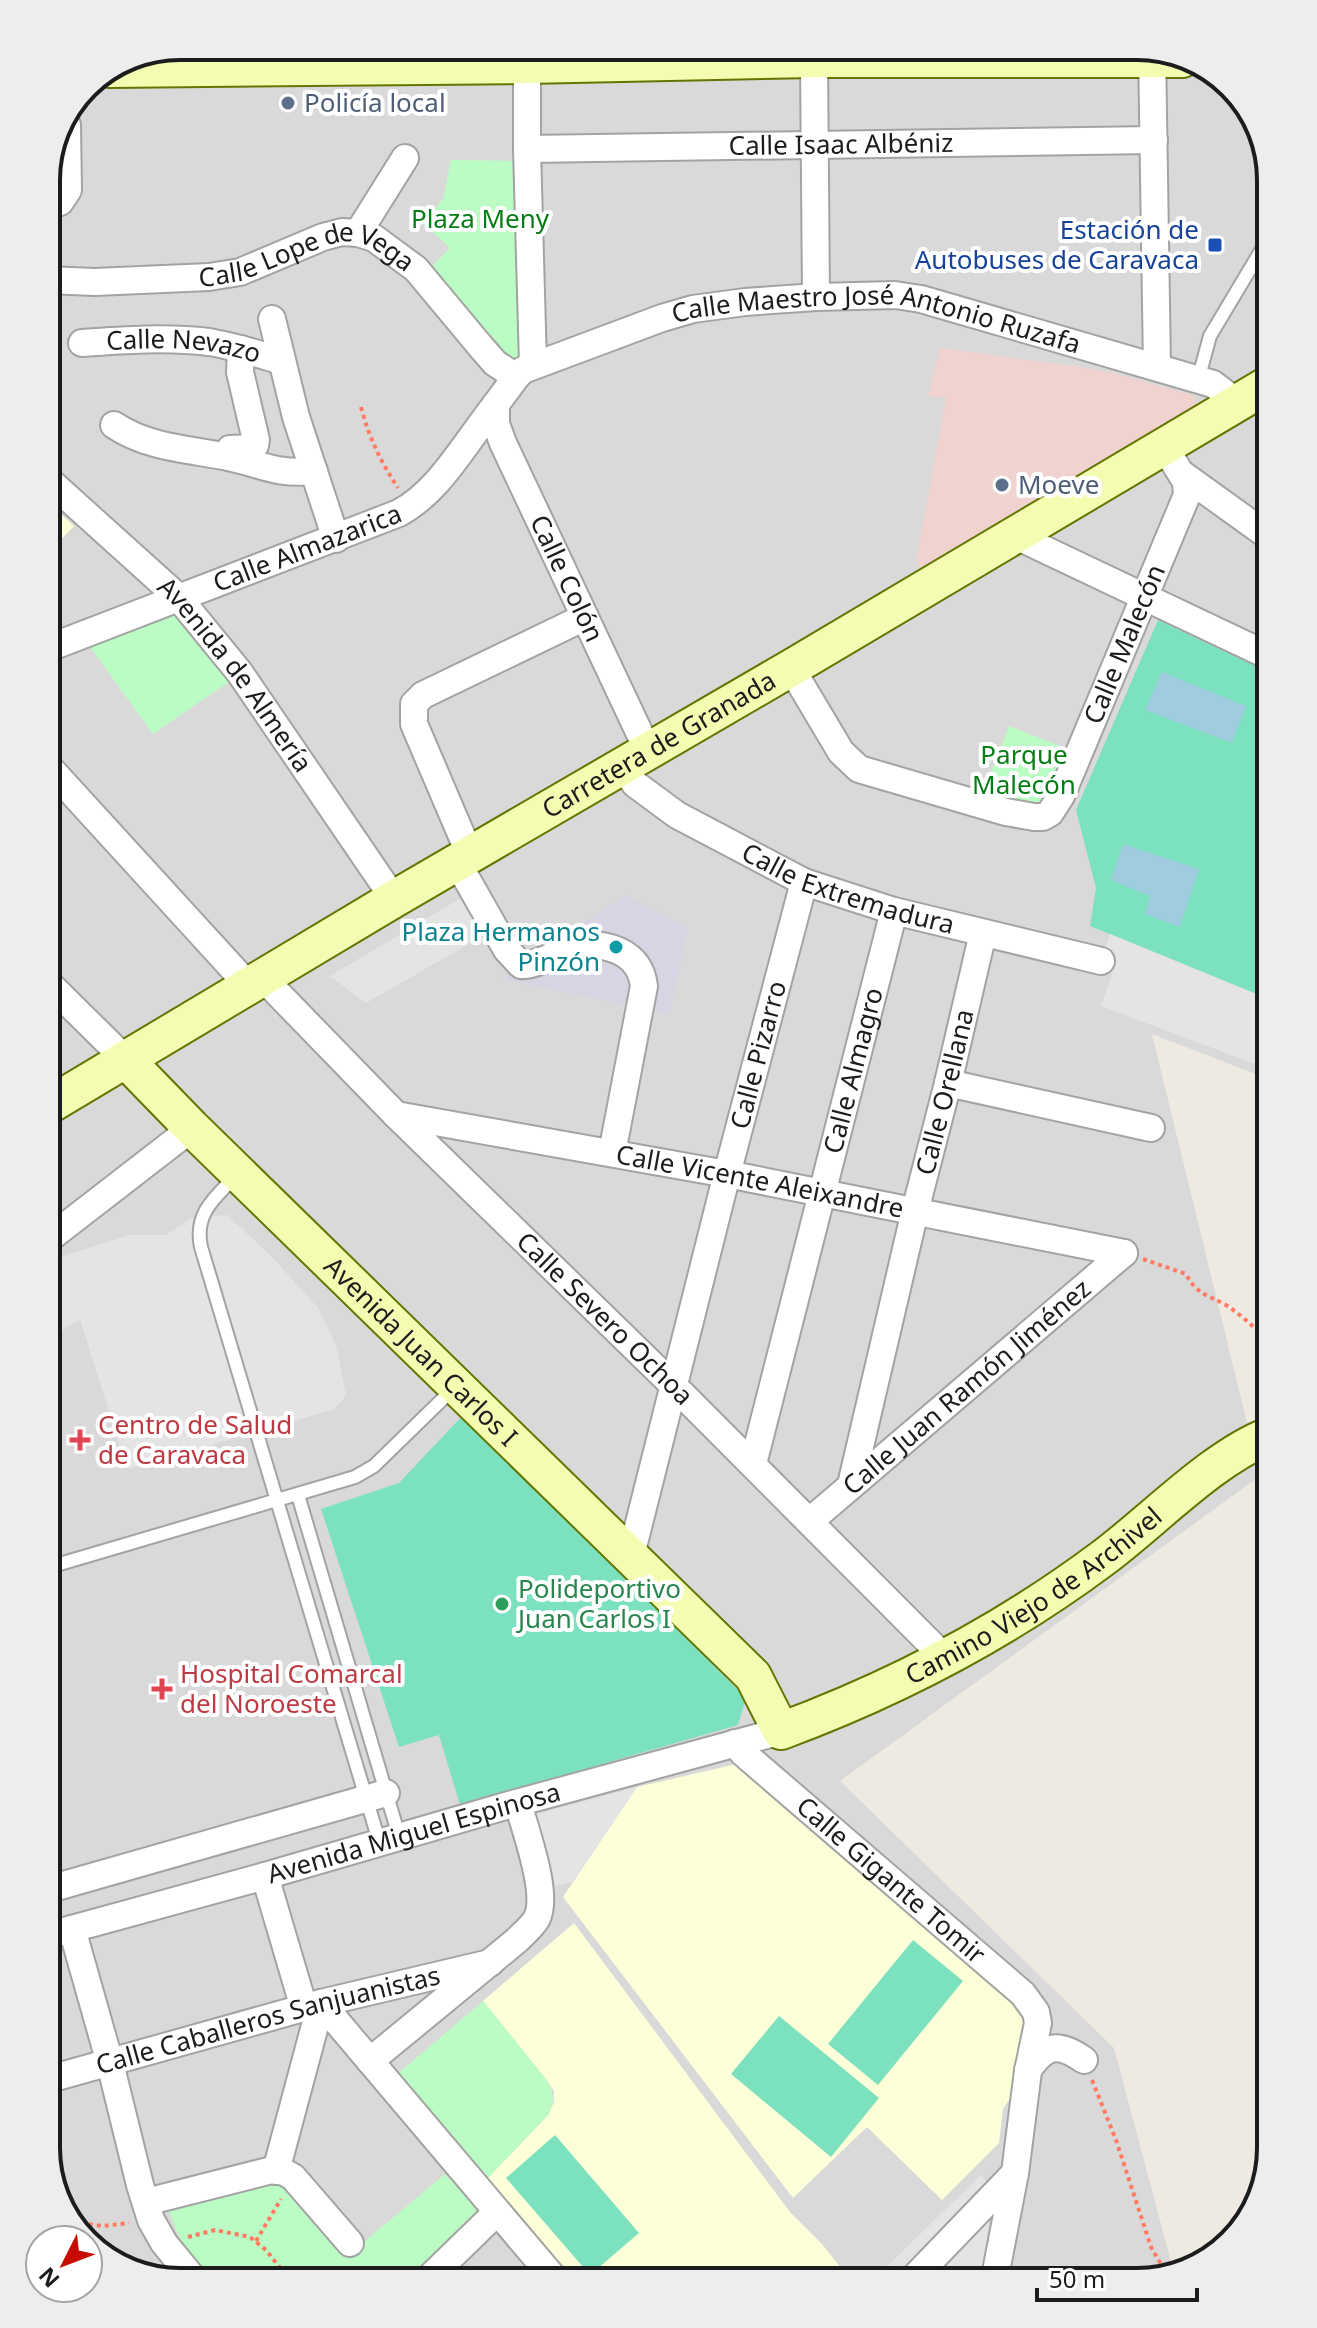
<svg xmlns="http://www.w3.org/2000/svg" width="1317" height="2328" viewBox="0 0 1317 2328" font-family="'Noto Sans',sans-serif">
  <rect width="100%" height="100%" fill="#eeeae1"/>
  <path fill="#dad9d9" d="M1147,46l65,23 45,52 14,59v900l-119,-46 108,442 -420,305 274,267 60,225 -37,9h-966l-66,-23 -45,-52 -14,-59v-1977l39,-86 44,-29z"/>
  <path fill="#f0d2cf" d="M940,348l141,19 31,6 81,22 8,14 -277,166 -8,-14 30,-163 -18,-2z"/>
  <path fill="#fdffd9" d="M46,501l28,25 -28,29z
    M741,1763l291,252 -1,52 -28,42 -4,34 -57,57 -75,-73 -74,71 -230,-301 74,-110z
    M574,1923l216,289 32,32 30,38h-282l-85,-101 63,-66 6,-13v-11l-9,-13 -62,-77z"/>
  <path fill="#bbfbc4" d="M451,160l68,1 1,195 -11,5 -82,-90 23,-23 -27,-25 20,-24z
    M170,609l60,72 -77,53 -68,-94z
    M1009,726l57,22 -25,57 -58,-13z
    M483,2001l62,77c9,14 11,21 3,37l-63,66 -91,-104z
    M445,2174l32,34v7l-68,67h-197c-25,-29 -33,-41 -45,-77l109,-27 8,4 63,74z"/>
  <path fill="#7be1bf" d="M1158,620l113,53v327l-181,-74 6,-38 -20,-78z
    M464,1414l282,284 -8,27 -278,80 -21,-70 -40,12 -78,-238 78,-26z
    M913,1940l50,41 -85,104 -50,-41z
    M779,2016l100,82 -48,59 -100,-83z
    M555,2135l84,98 -49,42 -84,-97z"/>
  <path fill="#e4e4e4" d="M473,891l22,38 -129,74 -36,-27z
    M1110,934l161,66v70l-170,-64 11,-32 -13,-5z
    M227,1215l44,41 47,52 18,37 10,50 -11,14 -208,60 -47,-150 -34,22v-75l23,-12 61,-19h36l25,-17z
    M637,1787l-64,95 -32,8 -19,-72z
    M981,2175l11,13 -8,82 -8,12h-102l-1,-2z"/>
  <path fill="#d6d5e4" d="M625,895l63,33 -19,86 -168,-35z"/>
  <path fill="#9fccde" d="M1162,672l84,34 -14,37 -87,-33z
    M1123,844l76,25 -19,58 -35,-13 5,-18 -39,-16z"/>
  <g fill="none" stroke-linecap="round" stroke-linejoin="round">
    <g stroke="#a3a3a3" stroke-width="16">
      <path id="lane" d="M1198,380l12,-44 61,-102
        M236,1176c-22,22 -42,38 -35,71l178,594
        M298,1495l101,341
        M46,1568l309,-91 19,-11 81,-79"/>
    </g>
    <g stroke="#a3a3a3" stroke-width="30">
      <g id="street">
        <path d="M1152,48l5,319"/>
        <path d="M527,52v97l6,216"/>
        <path d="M814,59l2,238"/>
        <path id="s1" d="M527,149l627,-9"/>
        <path d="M46,205l14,-3 8,-12 -1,-65"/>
        <path d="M358,233l47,-75"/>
        <path id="s2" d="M46,280l49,2 114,-5 31,-5 83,-35 19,-5 16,1 16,5 42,31 65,78 14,16 21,14"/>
        <path d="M272,319l24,98 40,122"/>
        <path id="s3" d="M82,343c42,-3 85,-6 127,-1 25,4 49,12 73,19"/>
        <path id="s4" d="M496,404v20l7,19 145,308"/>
        <path d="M114,425c34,23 75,24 114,32 34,7 48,18 86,14"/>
        <path d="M231,457l-1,-8 21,-1 4,-3 1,-5 -16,-68 1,-23"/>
        <path d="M1182,474l89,64"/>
        <path id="s5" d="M46,478l132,119 62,76 154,226"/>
        <path d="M1014,535l257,122"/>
        <path id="s6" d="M46,649l353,-136c35,-19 56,-54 80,-86 12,-17 25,-33 37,-50l7,-7 139,-52 31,-9 52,-7 71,-5 79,-2 26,4 292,85 25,19"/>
        <path id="s7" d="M791,668l50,84 18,17 147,43 28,5h9l7,-4 11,-17 126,-301 -1,-13 -22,-36"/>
        <path d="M46,764l202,221"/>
        <path id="s8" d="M622,766l13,18 42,31 127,67 90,29 207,50"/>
        <path d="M470,855l-56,-131v-20l9,-9 162,-78"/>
        <path d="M457,862l50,88 14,15c9,1 16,-3 25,-6 27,-12 43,-20 73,-8 15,7 23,19 25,35l-32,167"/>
        <path id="s9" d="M262,977l134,138 277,270 273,274"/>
        <path d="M46,981l79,78"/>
        <path d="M948,1083l203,45"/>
        <path id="s10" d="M396,1115l331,59 397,79"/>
        <path d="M46,1241l146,-113"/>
        <path id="s11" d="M753,1464l141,-553"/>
        <path id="s12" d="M851,1485l64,-274 33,-128 35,-150"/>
        <path id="s13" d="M810,1521l314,-268"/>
        <path id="s14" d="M631,1555l96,-381 77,-292"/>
        <path id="s15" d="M735,1743l8,10 280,241 13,18 2,11 -10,48 -13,102 -21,109"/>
        <path d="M265,1876l39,132"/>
        <path d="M46,1890l340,-97"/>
        <path d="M72,1929l38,134 30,122 11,35 13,23 32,39"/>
        <path id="s16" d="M46,1936l219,-60 244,-71 272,-74"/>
        <path d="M321,2003l236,279"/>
        <path d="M370,2061l146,-120c7,-7 17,-15 21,-23 12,-25 -12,-88 -19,-115"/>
        <path d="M1028,2070c18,-26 30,-28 56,-10"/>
        <path id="s17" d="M46,2080l275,-77 169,-40"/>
        <path d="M276,2171l45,-168"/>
        <path d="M146,2202l126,-32 12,2 9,5 57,66"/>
        <path d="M425,2282l72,-70"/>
        <path d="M910,2282l105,-109"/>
      </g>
    </g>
    <g stroke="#627601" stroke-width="40">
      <g id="secondary">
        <path d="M109,69l418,-4 287,-6h368"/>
        <path id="s18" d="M125,1059l67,69 561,548 28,55c116,-43 223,-99 322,-173 51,-38 110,-101 168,-123"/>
        <path id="s19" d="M46,1107l348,-208 397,-231 480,-285"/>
      </g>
    </g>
    <path stroke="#ff7a61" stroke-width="4" stroke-dasharray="4 4" stroke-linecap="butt" d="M361,407c8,31 20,55 37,81
      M1143,1259l43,15c10,20 22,21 40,31 17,11 31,25 45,39
      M1092,2080l24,60 35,107 16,28
      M73,2222l30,4 26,-3
      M188,2237l27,-7 35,7 16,13 15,19 5,13
      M256,2241l25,-42"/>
    <use href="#lane" stroke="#fff" stroke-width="12"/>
    <use href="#street" stroke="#fff" stroke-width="26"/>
    <use href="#secondary" stroke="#f4fcb1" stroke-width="36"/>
  </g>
  <g fill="#5c6f8a" stroke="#fff" stroke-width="3">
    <circle cx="288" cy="103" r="8"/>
    <circle cx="1002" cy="485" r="8"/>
  </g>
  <rect fill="#1a4fb4" stroke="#fff" stroke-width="3" x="1207" y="237" width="16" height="16" rx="4"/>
  <circle fill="#0f9aa8" stroke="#fff" stroke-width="3" cx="616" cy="947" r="8"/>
  <g fill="#e0444e" stroke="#fff" stroke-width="3">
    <path d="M76 1428h8v8h8v8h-8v8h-8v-8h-8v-8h8z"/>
    <path d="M158 1677h8v8h8v8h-8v8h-8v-8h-8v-8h8z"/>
  </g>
  <circle fill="#2e9e5b" stroke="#fff" stroke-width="3" cx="502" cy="1604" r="8"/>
  <g text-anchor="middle" stroke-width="8" stroke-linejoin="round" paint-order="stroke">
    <g font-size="26" fill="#4e5e75" stroke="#fff" text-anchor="start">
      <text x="304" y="112">Policía local</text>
      <text x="1018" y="494">Moeve</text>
    </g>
    <g font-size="26" fill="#1c1c1c" stroke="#fff">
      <text dy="9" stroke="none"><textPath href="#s1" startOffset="314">Calle Isaac Albéniz</textPath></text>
      <text dy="9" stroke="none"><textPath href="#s2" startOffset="268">Calle Lope de Vega</textPath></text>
      <text dy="9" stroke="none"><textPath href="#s6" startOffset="936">Calle Maestro José Antonio Ruzafa</textPath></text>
      <text dy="9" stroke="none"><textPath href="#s3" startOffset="102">Calle Nevazo</textPath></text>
      <text dy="9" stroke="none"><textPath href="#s6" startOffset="280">Calle Almazarica</textPath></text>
      <text dy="9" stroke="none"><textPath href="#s4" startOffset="190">Calle Colón</textPath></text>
      <text dy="9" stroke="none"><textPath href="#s7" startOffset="506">Calle Malecón</textPath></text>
      <text dy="9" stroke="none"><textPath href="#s5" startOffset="274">Avenida de Almería</textPath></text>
      <text dy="9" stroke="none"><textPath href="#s19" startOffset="712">Carretera de Granada</textPath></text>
      <text dy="9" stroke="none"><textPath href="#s8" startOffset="262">Calle Extremadura</textPath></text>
      <text dy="9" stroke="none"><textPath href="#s14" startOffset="516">Calle Pizarro</textPath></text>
      <text dy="9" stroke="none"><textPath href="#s11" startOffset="406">Calle Almagro</textPath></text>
      <text dy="9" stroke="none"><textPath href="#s12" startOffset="404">Calle Orellana</textPath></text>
      <text dy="9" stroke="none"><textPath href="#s10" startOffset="370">Calle Vicente Aleixandre</textPath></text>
      <text dy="9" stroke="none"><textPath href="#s9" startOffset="484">Calle Severo Ochoa</textPath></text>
      <text dy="9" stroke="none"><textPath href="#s18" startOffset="416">Avenida Juan Carlos I</textPath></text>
      <text dy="9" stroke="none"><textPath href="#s13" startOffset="206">Calle Juan Ramón Jiménez</textPath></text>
      <text dy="9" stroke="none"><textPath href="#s18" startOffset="1230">Camino Viejo de Archivel</textPath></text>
      <text dy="9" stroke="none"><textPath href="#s16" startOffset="382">Avenida Miguel Espinosa</textPath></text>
      <text dy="9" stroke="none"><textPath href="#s15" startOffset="208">Calle Gigante Tomir</textPath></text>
      <text dy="9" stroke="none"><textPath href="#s17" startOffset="230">Calle Caballeros Sanjuanistas</textPath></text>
    </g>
    <g font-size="26" fill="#077d17" stroke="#fff">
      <text x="480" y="228">Plaza Meny</text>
      <text x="1024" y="764">Parque<tspan x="1024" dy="30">Malecón</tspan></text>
    </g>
    <g font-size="26" fill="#164399" stroke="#fff" text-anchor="end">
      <text x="1199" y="239">Estación de<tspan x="1199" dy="30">Autobuses de Caravaca</tspan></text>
    </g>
    <g font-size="26" fill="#0d838f" stroke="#fff" text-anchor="end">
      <text x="600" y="941">Plaza Hermanos<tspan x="600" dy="30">Pinzón</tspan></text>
    </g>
    <g font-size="26" fill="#be3a42" stroke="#fff" text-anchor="start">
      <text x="98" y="1434">Centro de Salud<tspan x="98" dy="30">de Caravaca</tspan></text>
      <text x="180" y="1683">Hospital Comarcal<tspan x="180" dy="30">del Noroeste</tspan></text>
    </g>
    <g font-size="26" fill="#27864d" stroke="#fff" text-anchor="start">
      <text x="518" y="1598">Polideportivo<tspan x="518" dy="30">Juan Carlos I</tspan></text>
    </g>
  </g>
  <path d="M0 0H1317V2328H0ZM180 60H1137A120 120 0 0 1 1257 180V2148A120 120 0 0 1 1137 2268H180A120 120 0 0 1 60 2148V180A120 120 0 0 1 180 60Z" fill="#ededed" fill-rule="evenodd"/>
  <path fill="none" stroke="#1c1c1c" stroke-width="4" d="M180 60H1137A120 120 0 0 1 1257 180V2148A120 120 0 0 1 1137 2268H180A120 120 0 0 1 60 2148V180A120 120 0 0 1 180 60Z"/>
  <g transform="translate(64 2264) rotate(228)"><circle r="38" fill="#ffffff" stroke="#a4a4a4" stroke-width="2"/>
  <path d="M0-6L14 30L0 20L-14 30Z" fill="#c80b00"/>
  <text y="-12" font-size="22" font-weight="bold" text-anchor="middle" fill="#1c1c1c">N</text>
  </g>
  <path d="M1037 2288v12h160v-12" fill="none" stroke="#1c1c1c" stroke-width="4"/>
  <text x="1049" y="2288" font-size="24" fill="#1c1c1c" stroke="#ffffff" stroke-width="6" paint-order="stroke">50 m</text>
</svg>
